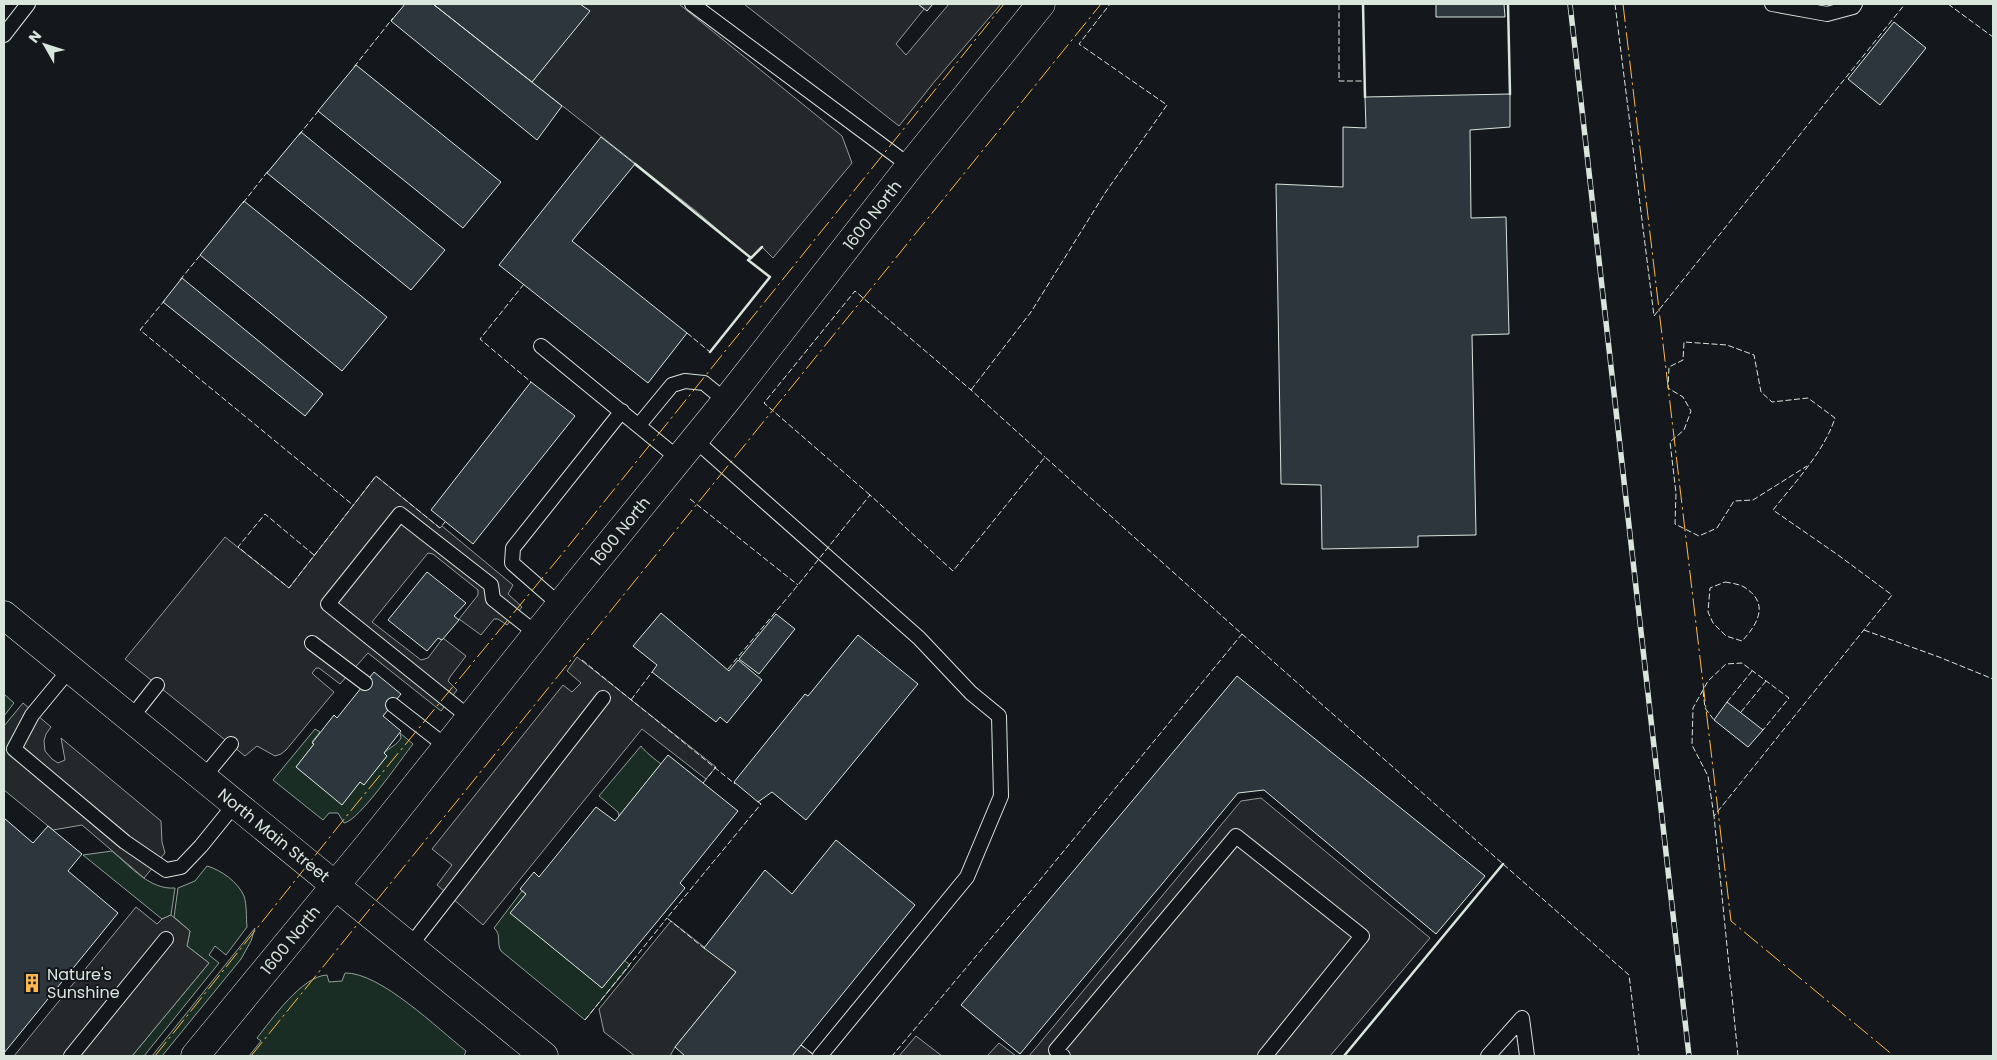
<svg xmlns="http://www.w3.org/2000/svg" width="1997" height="1060" viewBox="0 0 1997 1060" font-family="Poppins,sans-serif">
  <rect width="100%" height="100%" fill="#14181c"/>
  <path fill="#1a2d24" stroke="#939e99" d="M4,694l10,9 -10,13z
    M315,729l5,3 -8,10 2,2 -18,23 46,37 18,-22 4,2 23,-28 -3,-3c6,-6 12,-7 17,-15l-1,-5 13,11c-12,15 -54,77 -69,79l-6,-10h-9l-6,7 -50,-40z
    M641,746c1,3 16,15 20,18l-42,52 -1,-4 -19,-16z
    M112,851c19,16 38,39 63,37l-4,27 -9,4 -79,-64z
    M207,866c14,4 31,16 37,30 3,9 2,21 3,31l-21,28 -11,-9 -6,9 10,8 -75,93h-12l77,-93 -22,-17 3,-15 -16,-14 4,-29 17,-7z
    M522,891l4,3 -15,19 91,75 22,-28 6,5 -45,55 -84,-69c-5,-8 1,-16 -7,-23z
    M255,928l-4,13 -10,18 -79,97h-10z
    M345,973c35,-1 93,56 121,78l-2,5h-215l12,-15 -4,-3c15,-19 45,-62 70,-63l2,7 13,-1z"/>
  <path fill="#24282b" stroke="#939e99" d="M580,4h99l163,132 10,27 -79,95 -11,-11 -11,11 -55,-47 -164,-129 57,-71z
    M744,4h174l6,5 -28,35 10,11 43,-51h52l-66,77 -36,45z
    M376,476l64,52 2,-2 71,59 -5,9 14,13 -15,18 -9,-6h-4l-13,16 -22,-16 19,-24v-5l-45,-36 -5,-1 -56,69 49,38 7,-2 15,-20 23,18 -16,21 -2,4 9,9 -16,21 -73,-58 -28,31 -21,-16h-3l-4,5 3,3 19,16 -48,58 -5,4 -6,2 -18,-10 -12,10 -120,-97 100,-122 64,51z
    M577,657l139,110 -10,12 -64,-50 -159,196 -46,-40 15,-20 -20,-16 131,-164 9,7 9,-9 -14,-12z
    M23,703l28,24 -5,7 -2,7 1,10 7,8 6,4 7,-3 -4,-22 100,83 1,21 3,11 -21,25 -62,-53 -29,5 -49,-40v-64z
    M1261,798l169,140 -100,118h-301l212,-255z
    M136,907l21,17 5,-5 9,-4 19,16 -3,15 22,17 -77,93h-118z
    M671,921l65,51 -61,75 -5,9h-35l-31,-24 -5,-23z
    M916,1036l26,20h-43z
    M999,1043l17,13h-29z
    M801,1045l15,11h-24z"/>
  <path fill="#2c363c" stroke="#d8e6dc" d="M405,4h28l129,102 -25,34 -146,-119z
    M433,4h147l10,7 -58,71z
    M918,4h15l-6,7z
    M1436,4h68l1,13h-69z
    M1894,22l32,26 -46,57 -32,-26z
    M356,65l145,117 -38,46 -145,-117z
    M1510,94v33l-40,3 1,88 35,-1 3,117 -37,1 4,200 -58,1v11l-96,2 -1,-64 -40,-1 -5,-300 67,3v-60l23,1 -1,-31z
    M301,132l144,118 -34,40 -144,-117z
    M601,137l34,27 -63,77 115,92 -39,50 -149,-118z
    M244,201l143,116 -45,54 -142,-116z
    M182,278l141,116 -18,22 -142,-114z
    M531,382l44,34 -102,128 -42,-34z
    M427,572l39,31 -12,13 5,4 -17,20 -4,-2 -11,13 -39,-31z
    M661,613l68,58 9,-11 24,20 -35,43 -7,-6 -4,5 -64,-50 5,-7 -24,-19z
    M776,614l19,15 -36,45 -20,-15z
    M858,635l60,49 -112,136 -34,-28 -14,10 -24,-20 71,-88 3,2z
    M374,672l27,22 -18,22 18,15 -17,22 3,3 -23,29 -4,-3 -18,23 -46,-38 18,-23 -2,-1 22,-28 3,3z
    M1237,676l248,200 -49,58 -172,-144 -26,3 -218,261 -59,-49z
    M1727,702l36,28 -15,17 -34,-27z
    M668,755l70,56 -58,72 5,5 -83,100 -92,-75 16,-19 -6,-5 14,-17 5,5 57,-70 19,14z
    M4,818l29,25 15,-17 34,28 -14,17 50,42 -114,140z
    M836,840l79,65 -123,151h-107l-10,-9 61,-75 -32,-24 61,-78 27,24z"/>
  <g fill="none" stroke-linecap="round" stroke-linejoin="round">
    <g stroke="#d8e6dc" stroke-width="16">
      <path id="lane" d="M692,4l218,162
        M1772,4l55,10 26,-7 2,-3
        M4,35l24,-31
        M541,346l138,113
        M639,425l33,-40 13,-4 19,2 22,18
        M695,440l224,198 52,55 28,23 2,80 -34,81 -147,179
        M560,605l-48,-42 1,-15 109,-137
        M312,643l53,40
        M70,669l-38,46 -18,34 111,93 41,28 15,-3 20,-21 34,-42
        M393,705l54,42
        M131,718l26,-33
        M470,718l-142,-114 72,-90 91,71 2,14 44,35
        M203,778l28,-34
        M410,946l193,-248
        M71,1056l95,-117
        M1063,1056l-7,-6 180,-214 126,100 -97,120
        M1488,1056l34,-38 5,38"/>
    </g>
    <g stroke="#d8e6dc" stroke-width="29">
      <path id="secondary" d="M4,615l540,441
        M195,1056l176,-214 189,-237 166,-204 184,-235 131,-162"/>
    </g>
    <use href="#lane" stroke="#14181c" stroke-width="14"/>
    <use href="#secondary" stroke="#14181c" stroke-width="28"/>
    <g stroke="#d8e6dc" stroke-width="5.5">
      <path id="rail" d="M1570,4l119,1052"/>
    </g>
    <use href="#rail" stroke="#14181c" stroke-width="4" stroke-dasharray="11" stroke-linecap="butt"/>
    <path stroke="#d8e6dc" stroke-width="1" stroke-dasharray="6 2.5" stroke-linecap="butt" d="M1339,4v77h25
      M1615,4l39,312
      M1948,4l45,33
      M354,67l39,-49
      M299,135l20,-25
      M243,203l25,-32
      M180,280l22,-27
      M524,284l-44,55 51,43
      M165,300l-25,30 213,175
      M1654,316l251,-312
      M687,333l23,19
      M971,390l60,-78 74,-119 62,-88 -88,-61 31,-40
      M870,495l-106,-92 91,-112 116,99 74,67
      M690,499l108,86
      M314,555l-49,-41 -27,33 51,41 87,-112 64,52 5,-6
      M1725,582c6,1 14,2 19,5 26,16 14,37 -2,54l-16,-5 -13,-13 -5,-11 2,-24z
      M1864,630l75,27 54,22
      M1242,634l387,341 10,81
      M582,660l153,124
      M728,669l70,-84 72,-90 83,76 92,-114 197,177 -207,252 -143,170
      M1703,691l2,17 9,12
      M631,700l21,-28
      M1727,702l25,-31
      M1741,712l25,-31
      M703,783l13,-16
      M1714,816l-6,-40 -16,-31 1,-37 15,-27 18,-17 16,-1 47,35 -26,32
      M705,949l-38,-31 94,-114 -4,-3
      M585,1020l82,-102
      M801,1045l14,11
      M1738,1056l-24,-240 178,-221 -54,-40 -65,-45c22,-28 51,-58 62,-92l-27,-20 -36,4 -11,-10 -7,-37 -27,-10 -43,-3 -1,18 -14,7 -1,21 15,9 8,14 -7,19 -14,12 6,51 -1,31 24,12 18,-8 17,-27 19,-1 54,-34"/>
    <path stroke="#d8e6dc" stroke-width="2.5" d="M1363,4l2,93
      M1508,4l2,90
      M635,164l116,94 11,-11
      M710,352l60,-75 -22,-17 3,-2
      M1344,1056l159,-192"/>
    <path stroke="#ffb74d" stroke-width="1" stroke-dasharray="18 4 2.5 4" stroke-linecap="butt" d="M1623,4l108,917 163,135
      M155,1056l194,-243 218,-265 437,-544
      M251,1056l850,-1052"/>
  </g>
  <defs>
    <g id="building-bare" transform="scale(1.5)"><path d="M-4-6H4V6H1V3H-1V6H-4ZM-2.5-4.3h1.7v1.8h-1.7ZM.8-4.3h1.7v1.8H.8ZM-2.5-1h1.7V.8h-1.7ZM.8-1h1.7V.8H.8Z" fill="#ffb74d" stroke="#14181c" stroke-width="2.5" paint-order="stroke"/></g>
  </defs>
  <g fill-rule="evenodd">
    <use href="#building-bare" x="32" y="983"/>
  </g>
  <g text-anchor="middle" stroke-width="4" stroke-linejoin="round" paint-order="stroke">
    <g font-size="16" fill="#d8e6dc" stroke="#14181c">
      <text transform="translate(872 215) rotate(-52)" y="6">1600 North</text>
      <text transform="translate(620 531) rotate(-51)" y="6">1600 North</text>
      <text transform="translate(274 835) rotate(39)" y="6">North Main Street</text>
      <text transform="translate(290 940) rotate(-51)" y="6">1600 North</text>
    </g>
    <g font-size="16" fill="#d8e6dc" stroke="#14181c" text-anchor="start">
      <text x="47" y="980">Nature's<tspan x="47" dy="18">Sunshine</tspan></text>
    </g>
  </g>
  <rect width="1997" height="1060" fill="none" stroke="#d8e6dc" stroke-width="10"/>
  <g transform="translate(45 45) rotate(309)" stroke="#14181c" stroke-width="4" paint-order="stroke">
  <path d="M0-4L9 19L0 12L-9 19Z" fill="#d8e6dc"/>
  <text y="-8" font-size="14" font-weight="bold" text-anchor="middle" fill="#d8e6dc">N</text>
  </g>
</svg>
